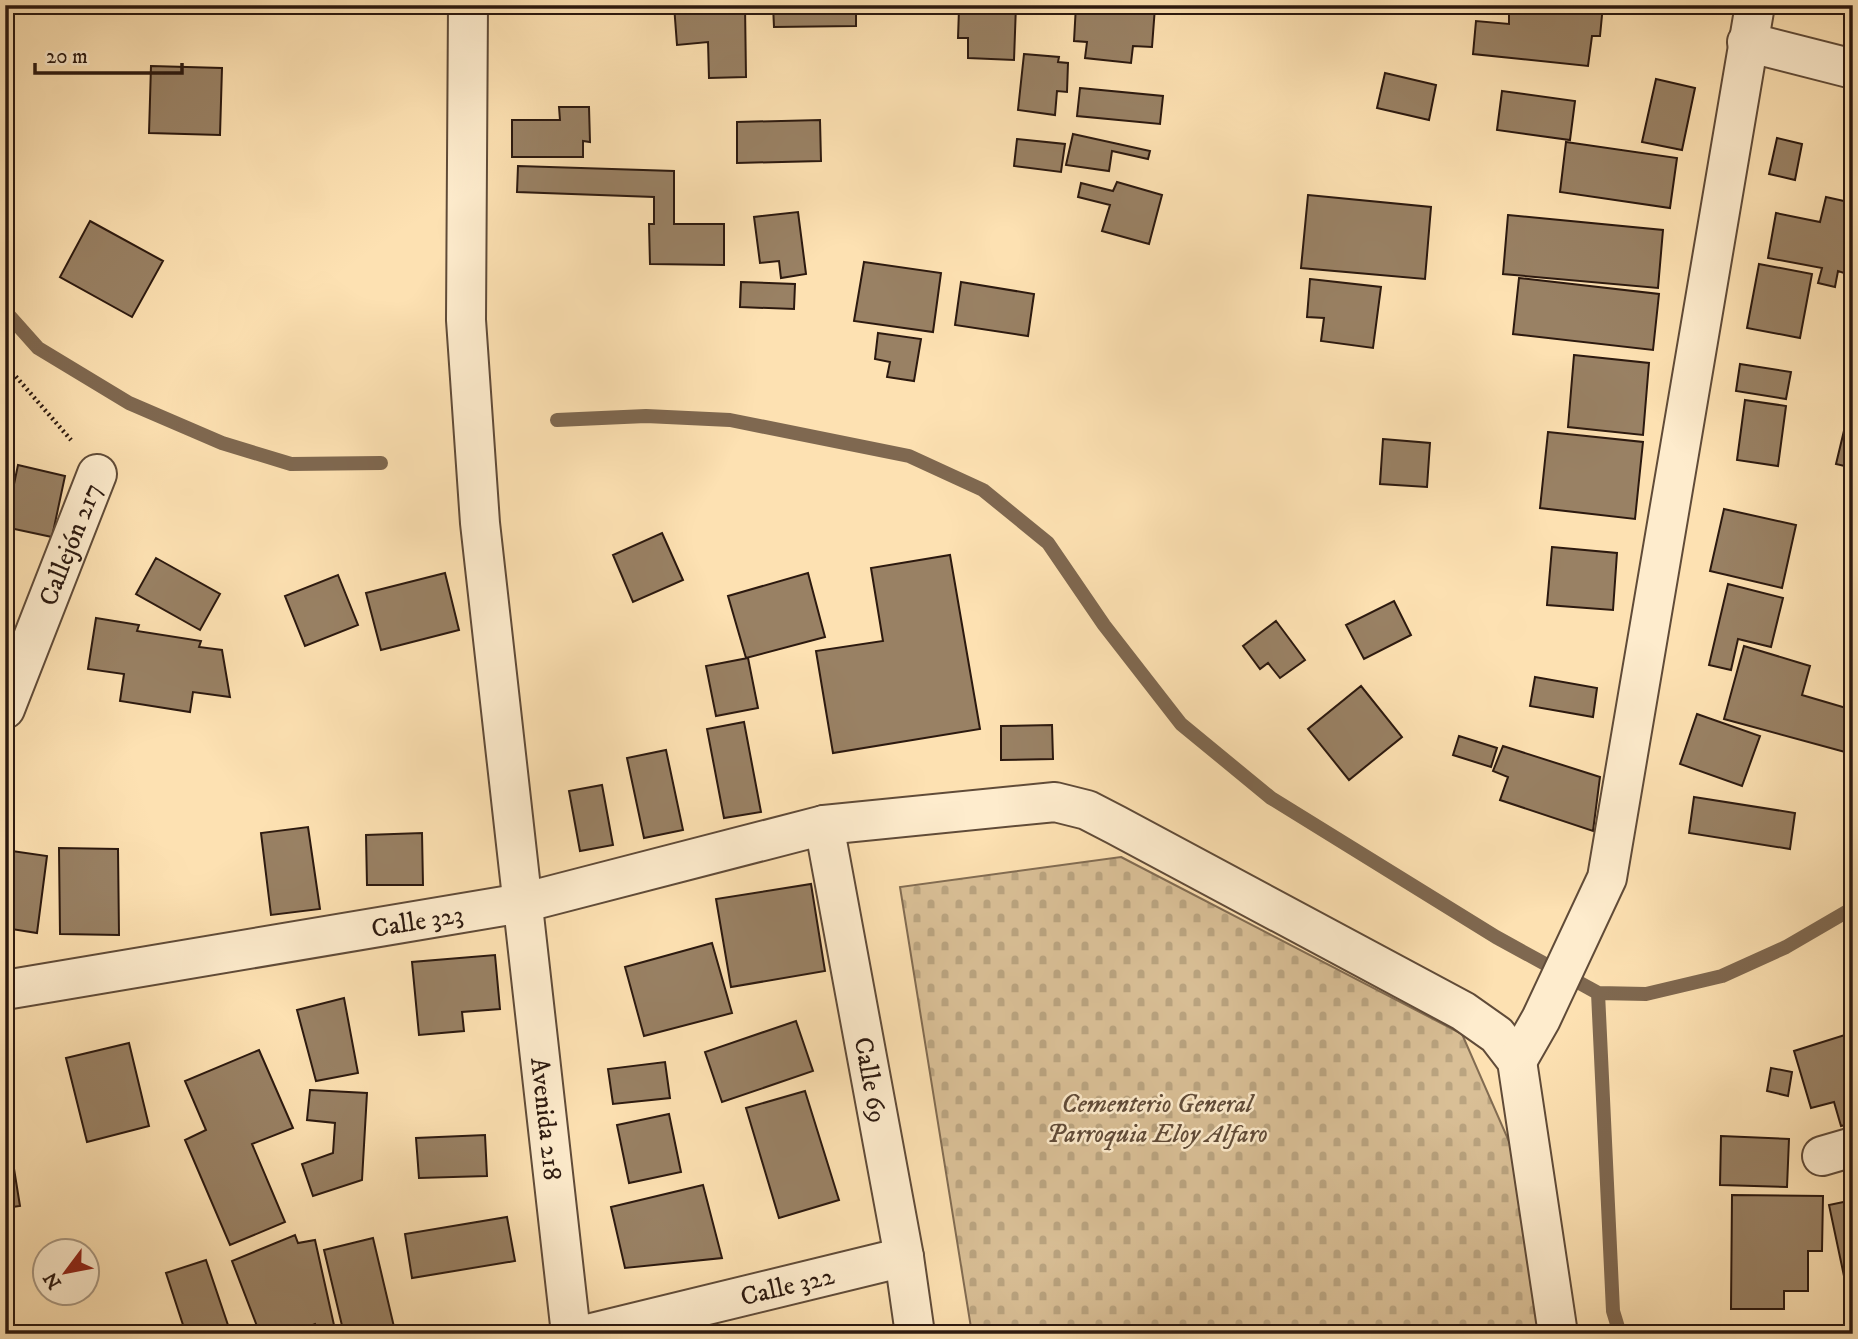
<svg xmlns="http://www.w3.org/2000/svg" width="1858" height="1339" viewBox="0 0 1858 1339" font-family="'IM FELL DW Pica',serif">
  <defs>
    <pattern id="cemetery-stones" width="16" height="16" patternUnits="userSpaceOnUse" patternTransform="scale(1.75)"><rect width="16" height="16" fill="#d9bf96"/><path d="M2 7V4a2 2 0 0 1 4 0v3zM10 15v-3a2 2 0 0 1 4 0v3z" fill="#baa480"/></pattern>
  </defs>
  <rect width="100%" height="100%" fill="#fde1b2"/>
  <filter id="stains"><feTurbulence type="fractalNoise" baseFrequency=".00286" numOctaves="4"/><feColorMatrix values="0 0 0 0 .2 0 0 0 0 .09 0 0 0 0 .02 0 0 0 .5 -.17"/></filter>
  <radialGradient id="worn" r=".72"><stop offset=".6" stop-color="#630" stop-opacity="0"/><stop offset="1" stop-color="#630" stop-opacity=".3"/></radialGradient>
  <path fill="url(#cemetery-stones)" stroke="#826c52" stroke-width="2" d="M1121,857l341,177 49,112 28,188h-567l-72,-447z"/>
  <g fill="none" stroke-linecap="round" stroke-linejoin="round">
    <path stroke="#7f6850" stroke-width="14" d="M5,311l33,37 91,55 93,40 69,21 90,-1
      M557,420l89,-4 84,4 179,36 74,34 65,53 56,82 77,99 90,74 225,139 102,56 48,1 76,-18 64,-29 67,-39
      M1598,993l15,318 7,23"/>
  </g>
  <path fill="#998164" stroke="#2c190f" stroke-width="2" d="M674,5h71l1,72 -37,1 -1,-36 -31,3z
    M773,5h83v21l-82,1z
    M969,5h47l-2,55 -46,-2v-20h-10l1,-29h10z
    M1076,5l79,2 -3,40 -19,-1 -2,17 -46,-5 2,-16 -13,-1z
    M1201,5h35l-34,5z
    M1493,5h110l-3,31h-8l-4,30 -115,-12 3,-33 33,3v-11l-17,-1z
    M1024,54l35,3 -1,5 10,1 -1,29 -10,-1 -2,24 -37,-5z
    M151,66l71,2 -2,67 -71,-2z
    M1385,73l51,12 -7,35 -52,-12z
    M1656,79l39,9 -13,62 -40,-8z
    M1080,88l83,8 -3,28 -83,-8z
    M1502,91l73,10 -5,39 -73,-10z
    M559,107h30l1,35 -7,-1v16h-71v-37h48z
    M820,120l1,41 -84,2v-41z
    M1073,134l77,17 -2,8 -36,-8 -3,20 -43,-6z
    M1777,138l25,6 -7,36 -26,-6z
    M1017,139l48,5 -4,28 -47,-6z
    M1566,142l111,16 -7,50 -110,-16z
    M518,166l156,5v53h50v41l-74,-1 -1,-40h5v-27l-137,-5z
    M1117,182l45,13 -13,49 -47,-13 8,-26 -32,-8 3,-14 32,8z
    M1308,195l123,12 -6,72 -124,-11z
    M1826,197l27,6 -6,23 5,1 -8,46 -6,-2 -3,16 -17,-4 4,-15 -54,-10 8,-45 44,9z
    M798,212l8,62 -25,4 -2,-17 -19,2 -6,-46z
    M1508,215l155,15 -5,58 -155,-14z
    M90,221l73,40 -31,56 -72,-40z
    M864,262l77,11 -8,59 -79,-11z
    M1759,264l53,10 -12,64 -53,-10z
    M1519,278l140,16 -6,56 -140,-16z
    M1310,279l71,8 -8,61 -52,-7 3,-23 -17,-1z
    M741,282l54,2 -1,25 -54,-2z
    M961,282l73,12 -6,42 -73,-11z
    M878,333l43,6 -7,42 -27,-4 3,-15 -15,-3z
    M1574,355l75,8 -6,72 -75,-8z
    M1740,364l51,8 -5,27 -50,-8z
    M1745,400l41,6 -8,60 -41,-6z
    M1848,414l5,1v53l-17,-4z
    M1548,432l95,10 -8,77 -95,-11z
    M1383,439l47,4 -3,44 -47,-3z
    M18,465l47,11 -13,61 -47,-10z
    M5,478l9,2 -9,39z
    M1724,509l72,16 -14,63 -72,-17z
    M662,533l21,47 -50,22 -20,-47z
    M1552,547l65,6 -4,57 -66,-5z
    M950,555l30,174 -147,24 -17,-102 67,-10 -12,-73z
    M156,558l64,36 -20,36 -64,-36z
    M445,573l14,57 -78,20 -15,-57z
    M808,573l17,64 -79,21 -18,-62z
    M338,575l20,50 -53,21 -20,-50z
    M1728,584l55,14 -12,49 -33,-8 -7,31 -22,-5z
    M1394,601l17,34 -47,24 -18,-34z
    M96,618l43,7 -2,6 64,10 -2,6 23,3 8,47 -37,-5 -3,20 -70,-11 4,-27 -36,-5z
    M1276,621l29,39 -25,18 -12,-15 -8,6 -17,-23z
    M1744,646l66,20 -8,29 51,15v15l-8,27 -121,-33z
    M748,658l10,50 -42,8 -10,-50z
    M1535,677l62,11 -4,29 -63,-11z
    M1361,686l41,51 -53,43 -41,-51z
    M1697,714l63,22 -18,50 -62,-22z
    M744,722l17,90 -37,6 -17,-89z
    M1052,725l1,34 -52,1v-34z
    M1459,736l38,12 -6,19 -38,-12z
    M1503,746l97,31 -7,54 -93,-31 8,-23 -15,-6z
    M666,750l17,80 -39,8 -17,-80z
    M602,785l11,60 -33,6 -11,-60z
    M1694,797l101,16 -5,36 -101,-16z
    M308,827l12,82 -49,6 -10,-82z
    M422,833l1,52h-56l-1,-50z
    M59,848l59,1 1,86 -59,-1z
    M5,850l42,6 -10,77 -32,-5z
    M811,884l14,87 -94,16 -15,-88z
    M712,943l20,70 -88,23 -19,-69z
    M495,955l5,54 -38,3 2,19 -45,4 -7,-73z
    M344,998l14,75 -42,8 -19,-71z
    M796,1021l17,50 -91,31 -17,-50z
    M1848,1034l5,17v72l-12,3 -7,-24 -23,6 -17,-57z
    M129,1043l20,83 -62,16 -21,-84z
    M259,1050l34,78 -41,16 33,78 -55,23 -45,-105 21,-10 -21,-49z
    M665,1062l5,36 -57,6 -5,-35z
    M1771,1068l21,4 -4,24 -21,-5z
    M310,1090l57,3 -5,87 -49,16 -11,-32 31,-11 2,-30 -28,-3z
    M805,1091l34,109 -60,18 -33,-110z
    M5,1113l15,93 -15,2z
    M669,1114l12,58 -52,11 -12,-58z
    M485,1135l2,41 -68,2 -3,-40z
    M1721,1136l68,3 -2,48 -67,-2z
    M703,1185l19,73 -97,10 -14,-61z
    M1732,1195l91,1 -1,55h-14v40h-24v18h-53z
    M1853,1200v74l-9,2 -15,-71z
    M507,1217l8,44 -103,17 -7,-44z
    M295,1235l3,8 17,-3 21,94h-18l-3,-10 -25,10 -5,-7 -25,7 -28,-73z
    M373,1238l22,93 -51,3 -20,-84z
    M206,1260l25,74h-45l-20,-61z"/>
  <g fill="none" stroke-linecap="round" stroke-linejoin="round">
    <g stroke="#604b38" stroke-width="42">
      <g id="minor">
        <path id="s1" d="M468,5l-2,315 14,203 91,811"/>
        <path d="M1747,42l106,27"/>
        <path id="s2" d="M5,709l92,-235"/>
        <path id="s3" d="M824,825l80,432 11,77"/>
        <path id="s4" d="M5,990l517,-87 302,-78 231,-23 32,8 29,15 347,186 34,24 20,26 41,273"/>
        <path d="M1517,1061l24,-42 66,-141 148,-873"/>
        <path d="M1822,1156l31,-9"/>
        <path id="s5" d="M588,1334l316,-77"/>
      </g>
    </g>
    <path stroke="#2c190f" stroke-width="4.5" stroke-dasharray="2 3.5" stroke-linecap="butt" d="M5,364l66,76"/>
    <use href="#minor" stroke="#feeccd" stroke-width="38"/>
  </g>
  <g text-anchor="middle" stroke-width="5" stroke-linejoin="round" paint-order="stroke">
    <g font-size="26" fill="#2c190f" stroke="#feeccd">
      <text dy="9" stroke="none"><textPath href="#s2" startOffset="177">Callejón 217</textPath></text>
      <text dy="9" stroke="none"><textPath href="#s4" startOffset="418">Calle 323</textPath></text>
      <text dy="9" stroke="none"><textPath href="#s3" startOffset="259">Calle 69</textPath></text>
      <text dy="9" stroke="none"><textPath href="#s1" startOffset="1118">Avenida 218</textPath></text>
      <text dy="9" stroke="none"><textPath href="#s5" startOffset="205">Calle 322</textPath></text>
    </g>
    <g font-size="26" font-style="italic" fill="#604b38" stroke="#feeccd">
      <text x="1157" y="1112">Cementerio General<tspan x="1157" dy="30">Parroquia Eloy Alfaro</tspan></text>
    </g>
  </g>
  <rect width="1858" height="1339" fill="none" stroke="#fde1b2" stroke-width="28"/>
  <rect x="7" y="7" width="1844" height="1325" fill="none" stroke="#2c190f" stroke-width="3.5"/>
  <rect x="14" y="14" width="1830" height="1311" fill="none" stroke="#2c190f" stroke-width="2"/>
  <g transform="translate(66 1272) rotate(238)"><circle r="33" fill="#feeccd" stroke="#aa9881" stroke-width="2"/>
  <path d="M0-5L12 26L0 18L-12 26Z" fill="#8f2418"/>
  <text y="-10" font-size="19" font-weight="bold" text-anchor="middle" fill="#2c190f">N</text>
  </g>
  <path d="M35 63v10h147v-10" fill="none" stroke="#2c190f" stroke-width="3.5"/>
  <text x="46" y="63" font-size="21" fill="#2c190f" stroke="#feeccd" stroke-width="5" paint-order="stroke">20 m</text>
  <rect width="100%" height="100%" filter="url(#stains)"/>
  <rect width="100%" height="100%" fill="url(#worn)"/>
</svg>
